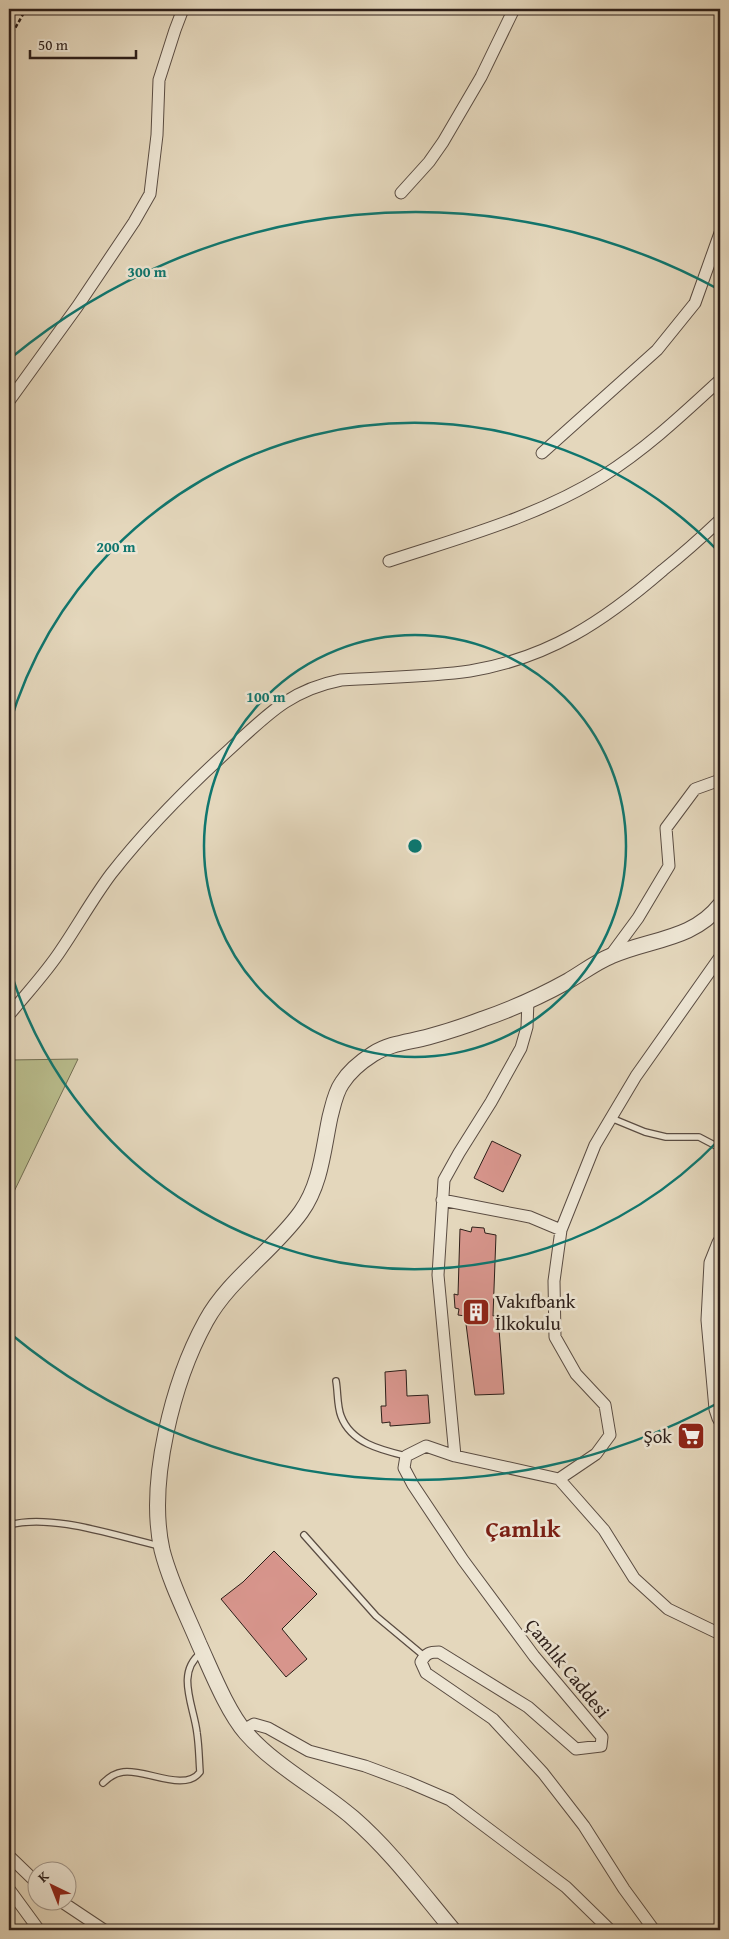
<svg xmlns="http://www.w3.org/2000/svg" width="729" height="1939" viewBox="0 0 729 1939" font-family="'Gentium Book Plus',serif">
  <rect width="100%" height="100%" fill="#e4d7bc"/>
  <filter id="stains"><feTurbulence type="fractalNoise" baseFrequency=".004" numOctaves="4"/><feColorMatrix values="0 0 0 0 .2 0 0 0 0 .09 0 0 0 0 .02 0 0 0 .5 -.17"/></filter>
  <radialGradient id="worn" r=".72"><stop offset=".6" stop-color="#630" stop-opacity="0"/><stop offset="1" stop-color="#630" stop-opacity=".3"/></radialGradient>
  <path fill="#b9bd8d" stroke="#726e53" d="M78,1059l-69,143v-142z"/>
  <path fill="#d7958c" stroke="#2c1e19" d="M492,1141l29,14 -18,37 -29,-14z
    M472,1227l12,1 1,5 11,2 -3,81h5l6,78 -29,1 -10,-79 -7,-1 1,-6 -4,-1 -1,-14 4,1 2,-66 11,3z
    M406,1370l1,26 21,-1 2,28 -40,3v-4l-8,1 -1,-17h5l-1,-34z
    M274,1551l43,43 -35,35 25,30 -21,18 -65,-78 22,-17z"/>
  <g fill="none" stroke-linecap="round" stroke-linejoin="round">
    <g stroke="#5a4c42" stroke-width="8">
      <path id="service" d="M611,1118l34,14 21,5h33l21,11
        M336,1381c2,11 1,25 5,35 10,27 40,34 65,40
        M9,1525c42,-12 107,11 151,21
        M304,1535l72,81 48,40
        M103,1783c6,-6 12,-10 20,-11 20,-4 62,21 77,0 -1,-13 -1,-26 -3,-39 -3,-27 -22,-60 4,-80"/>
    </g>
    <g stroke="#5a4c42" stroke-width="13">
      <path id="minor" d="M401,193l28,-31 14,-20 38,-65 33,-68
        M9,401l68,-94 57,-85 16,-28 7,-59 2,-55 16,-50 8,-21
        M542,453l115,-103 38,-47 25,-70
        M389,561c73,-24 148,-44 214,-85 43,-27 80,-62 117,-96
        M610,956l28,-38 31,-52 -3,-38 29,-39 25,-9
        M9,1015c17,-21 37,-42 52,-65 17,-25 32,-52 50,-76 36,-46 77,-87 120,-126 36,-33 59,-58 110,-68 43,-3 87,-3 129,-9 79,-13 134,-50 193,-101 20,-16 39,-33 57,-50
        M442,1200l88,17 31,13
        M455,1456l-17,-181 6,-95 15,-27 32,-51 30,-54 6,-21 1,-27
        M559,1479l37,-25 14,-19 -5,-30 -29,-31 -21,-37 -1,-56 7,-51 34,-85 16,-27 25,-42 84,-119
        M243,1730l11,-6 14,4 41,23 56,15 43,16 42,18 116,87 44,43
        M9,1856l29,28
        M9,1889l30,41
        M62,1902l42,28
        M654,1930l-30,-41 -40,-63 -41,-53 -50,-54 -67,-46 -5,-11c5,-9 9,-10 18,-10l89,55 48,42 25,-3 1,-9 -68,-81 -71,-96 -50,-75 -9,-17 2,-12 20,-10 29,10 104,23 45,51 30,48 34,31 52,25"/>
    </g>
    <g stroke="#5a4c42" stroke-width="17">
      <path id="tertiary" d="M720,1243l-8,20 -3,57 8,89 3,9
        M453,1930c-32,-38 -62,-79 -100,-112 -35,-30 -77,-51 -107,-85 -19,-22 -35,-63 -47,-89 -13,-31 -29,-62 -37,-94 -15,-68 11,-169 44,-229 23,-42 67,-70 95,-109 20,-28 22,-62 29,-95 3,-11 5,-24 12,-34 7,-11 20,-22 31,-29 17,-11 37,-12 55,-17 18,-5 37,-11 55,-18 29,-10 58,-23 85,-38 14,-8 28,-19 43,-25 38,-17 82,-16 109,-51"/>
    </g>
    <path stroke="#2c1e19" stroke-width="2.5" stroke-dasharray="4 2.5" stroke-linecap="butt" d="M9,39l17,-30
      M9,82l4,16 -4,11"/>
    <use href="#service" stroke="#ede5d3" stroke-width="5.5"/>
    <use href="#minor" stroke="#ede5d3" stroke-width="11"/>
    <use href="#tertiary" stroke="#ede5d3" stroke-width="15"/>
  </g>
  <g fill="none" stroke="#0f766e" stroke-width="2.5">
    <circle cx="415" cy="846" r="211"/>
    <path d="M719 1140A423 423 0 0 1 9 966M9 726A423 423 0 0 1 719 552"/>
    <path d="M718 1403A634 634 0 0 1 12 1335M12 357A634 634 0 0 1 718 289"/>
  </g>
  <defs>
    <g id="building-square" transform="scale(1.4375)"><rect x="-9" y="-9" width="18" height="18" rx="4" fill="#8f2418" stroke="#ede5d3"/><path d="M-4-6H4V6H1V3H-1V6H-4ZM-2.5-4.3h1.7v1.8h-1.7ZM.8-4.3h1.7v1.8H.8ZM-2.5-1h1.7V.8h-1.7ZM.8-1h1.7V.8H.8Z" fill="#fff"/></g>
    <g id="supermarket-square" transform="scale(1.4375)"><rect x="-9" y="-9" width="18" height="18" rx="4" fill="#8f2418" stroke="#ede5d3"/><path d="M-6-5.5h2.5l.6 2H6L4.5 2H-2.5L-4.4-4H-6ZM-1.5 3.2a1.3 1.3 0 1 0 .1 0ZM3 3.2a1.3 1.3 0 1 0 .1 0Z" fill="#fff"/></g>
  </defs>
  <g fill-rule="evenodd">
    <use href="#building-square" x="476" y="1312"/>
    <use href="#supermarket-square" x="691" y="1436"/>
  </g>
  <g text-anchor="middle" stroke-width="5" stroke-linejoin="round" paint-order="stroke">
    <g font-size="19" fill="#2c1e19" stroke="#ede5d3" text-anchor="start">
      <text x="495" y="1308">Vakıfbank<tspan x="495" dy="22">İlkokulu</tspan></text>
      <text x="672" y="1443" text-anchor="end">Şok</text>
    </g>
    <g font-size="19" fill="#2c1e19" stroke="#ede5d3">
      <text transform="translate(568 1668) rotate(51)" y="7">Çamlık Caddesi</text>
    </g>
    <g font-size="24" font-weight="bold" fill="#7a1f14" stroke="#ede5d3">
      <text x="523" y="1537">Çamlık</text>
    </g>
  </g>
  <circle cx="415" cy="846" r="8" fill="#0f766e" stroke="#ede5d3" stroke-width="2.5"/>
  <g font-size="15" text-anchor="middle" font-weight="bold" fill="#0f766e" stroke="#ede5d3" stroke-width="5" stroke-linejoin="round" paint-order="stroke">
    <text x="147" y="277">300 m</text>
    <text x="116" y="552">200 m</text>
    <text x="266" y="702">100 m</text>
  </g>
  <rect width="729" height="1939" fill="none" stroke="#e4d7bc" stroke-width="30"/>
  <rect x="10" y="10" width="709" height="1919" fill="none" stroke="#2c1e19" stroke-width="2.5"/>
  <rect x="15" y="15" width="699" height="1909" fill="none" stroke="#2c1e19"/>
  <g transform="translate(52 1886) rotate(317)"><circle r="24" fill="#ede5d3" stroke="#a09589"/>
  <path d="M0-4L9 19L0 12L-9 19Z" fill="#8f2418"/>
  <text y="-8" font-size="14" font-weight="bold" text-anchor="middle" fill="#2c1e19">K</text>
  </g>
  <path d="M30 50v8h106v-8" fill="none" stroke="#2c1e19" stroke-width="2.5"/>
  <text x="38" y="50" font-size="15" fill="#2c1e19" stroke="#ede5d3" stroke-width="4" paint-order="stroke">50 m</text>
  <rect width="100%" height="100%" filter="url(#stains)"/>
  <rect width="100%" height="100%" fill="url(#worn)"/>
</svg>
